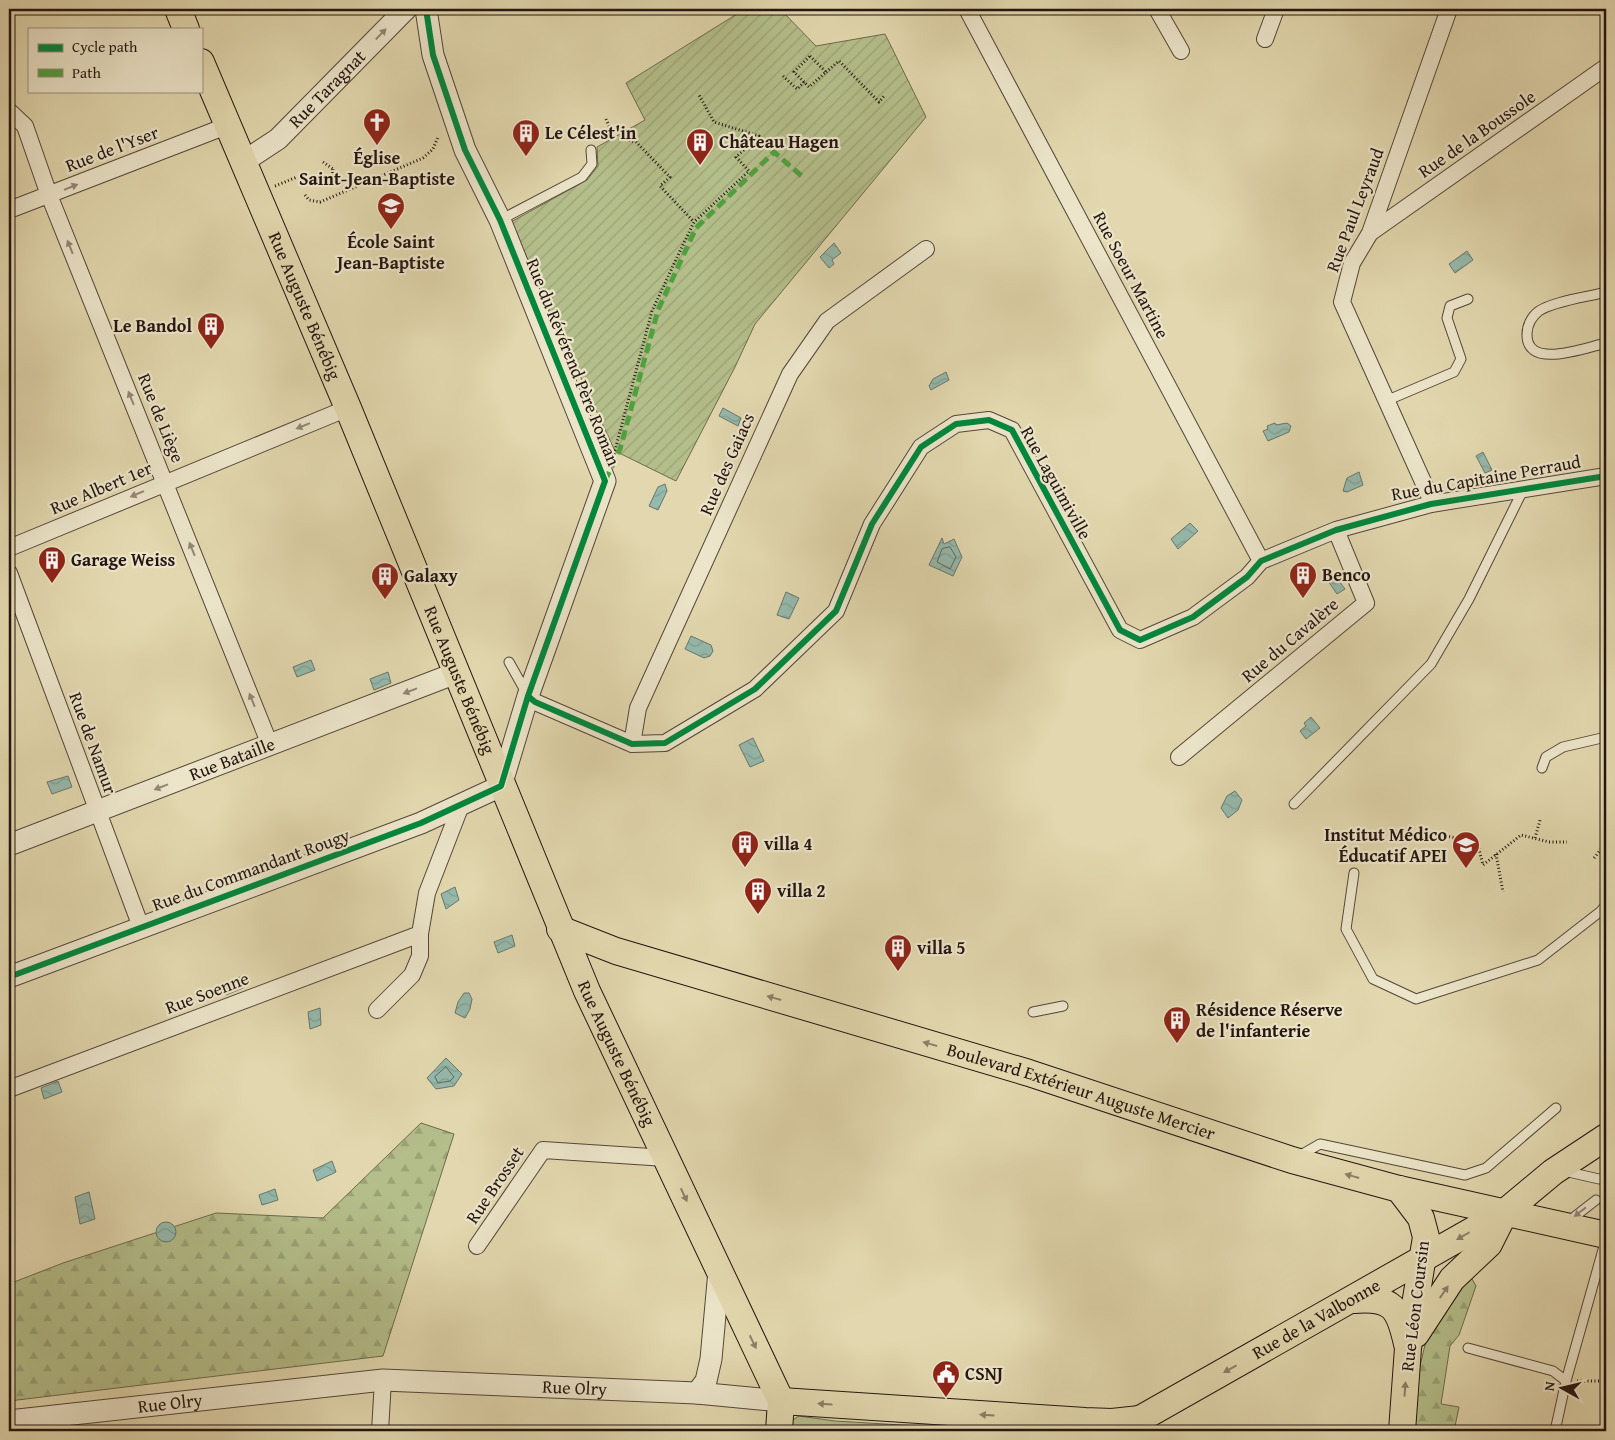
<svg xmlns="http://www.w3.org/2000/svg" width="1615" height="1440" viewBox="0 0 1615 1440" font-family="'Gentium Book Plus',serif">
  <defs>
    <pattern id="forest-firs" width="22" height="20" patternUnits="userSpaceOnUse" patternTransform="scale(1.25)"><rect width="22" height="20" fill="#b4be8a"/><path d="M5 1l3.5 6h-7zM16 11l3.5 6h-7z" fill="#9aa276"/></pattern>
    <pattern id="garden-furrows" width="10" height="10" patternUnits="userSpaceOnUse" patternTransform="scale(1.25)"><rect width="10" height="10" fill="#b4be8a"/><path d="M-1 1l2-2M0 10L10 0M9 11l2-2" fill="none" stroke="#9aa276"/></pattern>
    <pattern id="water-waves" width="16" height="10" patternUnits="userSpaceOnUse" patternTransform="scale(1.25)"><rect width="16" height="10" fill="#95b9ac"/><path d="M0 5q4-4 8 0t8 0" fill="none" stroke="#809e93"/></pattern>
  </defs>
  <rect width="100%" height="100%" fill="#e2d7ae"/>
  <filter id="stains"><feTurbulence type="fractalNoise" baseFrequency=".004" numOctaves="4"/><feColorMatrix values="0 0 0 0 .2 0 0 0 0 .09 0 0 0 0 .02 0 0 0 .5 -.17"/></filter>
  <radialGradient id="worn" r=".72"><stop offset=".6" stop-color="#630" stop-opacity="0"/><stop offset="1" stop-color="#630" stop-opacity=".3"/></radialGradient>
  <path fill="#b4be8a" stroke="#6c6a4d" d="M799,1416l36,5 167,10h-211v-10z"/>
  <path fill="url(#forest-firs)" stroke="#6c6a4d" d="M421,1123l33,11 -71,222 -374,45v-117l54,-21 153,-50 107,5z
    M1471,1277l5,9 -17,49 -9,11 -9,58 18,3 -5,24h-43l7,-57 12,-50z"/>
  <path fill="url(#garden-furrows)" stroke="#6c6a4d" d="M745,9h35l36,37 69,-12 41,83 -171,207 -20,43 -59,114 -61,-30 -106,-228 78,-43 11,-14 -1,-19 48,-27 -19,-37z"/>
  <path fill="url(#water-waves)" stroke="#67776e" d="M834,243l7,10 -9,7 2,4 -5,4 -9,-11z
    M1467,251l6,9 -18,13 -6,-9z
    M946,372l3,8 -18,10 -2,-4 4,-7z
    M723,408l18,10 -3,8 -19,-10z
    M1275,423l1,2 11,-2 4,3 -2,6 -21,9 -5,-10 5,-2 -1,-3z
    M1483,452l9,18 -7,3 -9,-17z
    M1359,472l4,13 -16,7 -4,-1 4,-13z
    M665,484l2,7 -9,19 -9,-4 9,-19z
    M1190,523l8,8 -20,18 -7,-10z
    M942,538l2,6 10,-5 8,18 -9,19 -24,-11z
    M1333,573l12,16 -8,5 -11,-16z
    M786,592l13,6 -10,21 -12,-4z
    M691,636l20,9 2,6 -3,5 -6,2 -19,-9z
    M311,660l4,10 -18,7 -4,-10z
    M388,672l3,11 -17,7 -4,-11z
    M1311,717l9,11 -14,11 -6,-8 6,-5 -2,-3z
    M753,738l11,23 -14,6 -11,-22z
    M68,776l4,11 -20,7 -5,-12z
    M1235,791l7,9 -4,10 -10,8 -7,-10 6,-12z
    M455,887l4,13 -13,9 -5,-15z
    M512,935l3,11 -17,7 -4,-11z
    M240,977l3,11 -17,7 -4,-11z
    M464,993h5l3,6 -2,10 -5,9 -10,-5 3,-11z
    M320,1008l1,17 -11,4 -2,-17z
    M446,1058l16,16 -8,12 -18,3 -9,-11z
    M58,1081l4,11 -18,7 -3,-11z
    M332,1161l4,11 -19,9 -4,-11z
    M275,1189l3,11 -16,5 -3,-10z
    M89,1192l6,27 -15,5 -5,-27z
    M156 1232a10 10 0 1 1 20 0a10 10 0 1 1-20 0Z"/>
  <g fill="none" stroke-linecap="round" stroke-linejoin="round">
    <path stroke="#5c675e" stroke-width="1" d="M950,547l6,10 -6,12 -13,-7 5,-13z
      M446,1067l8,10 -4,4 -12,2 -3,-6z"/>
    <g stroke="#534638" stroke-width="11">
      <path id="service" d="M500,220l82,-43 10,-13 -1,-14
        M1606,292c-18,5 -52,9 -67,19 -7,5 -12,14 -12,23 -1,37 60,13 79,9
        M1388,400l66,-28 7,-13 -14,-41 3,-12 18,-7
        M509,662l18,32
        M1542,768l4,-11 17,-10 43,-10
        M1294,804l137,-140 38,-65 54,-109
        M1354,873l-8,56 27,50 43,20 122,-39 63,-49 5,-6
        M1033,1012l30,-6
        M1299,1156l21,-12 145,31 21,-7 70,-60
        M1564,1171l35,8
        M1569,1221l27,-21
        M1468,1348l85,23 13,10
        M1555,1431l11,-50 40,-142"/>
    </g>
    <g stroke="#534638" stroke-width="18">
      <path id="minor" d="M967,9l294,552
        M1157,9l24,42
        M1265,39l11,-30
        M9,111l16,15 24,69 221,550
        M9,210l220,-85
        M1370,233l236,-166
        M1431,504l-2,-9 -87,-193 10,-39 18,-30 79,-224
        M9,548l339,-140
        M9,573l132,354
        M528,696l7,6 97,42 33,-1 90,-54 81,-78 36,-87 49,-77 35,-23 33,-4 23,10 108,200 20,10 53,-23 54,-40 14,-16 75,-31 95,-26 175,-28
        M632,744l6,-36 152,-334 37,-53 99,-72
        M1179,757l187,-154 -30,-73
        M377,1010l35,-35 8,-19v-22l7,-41 34,-88
        M9,1089l411,-155
        M477,1246l66,-96 123,8
        M380,1431l3,-51"/>
    </g>
    <g stroke="#534638" stroke-width="23">
      <g id="tertiary">
        <path id="s1" d="M243,162l35,-23 128,-130"/>
        <path id="s2" d="M9,845l447,-172"/>
        <path d="M9,977l412,-154 80,-37 27,-90 77,-215 -105,-261 -35,-70 -32,-95 -7,-46"/>
        <path d="M697,1393l9,-12 5,-22 8,-88"/>
        <path id="s3" d="M9,1421l374,-41 314,13 84,8"/>
      </g>
    </g>
    <g stroke="#231510" stroke-width="28">
      <g id="primary">
        <path d="M178,9l8,20"/>
        <path id="s4" d="M201,62l147,346 239,583 194,410 -2,30"/>
        <path id="s5" d="M560,929l56,22 413,122 263,87 107,29 207,46"/>
        <path d="M1399,1189l22,29 5,19 -18,111 -6,83"/>
        <path d="M1354,1300c39,-3 45,8 53,44"/>
        <path d="M1416,1334l36,-55 37,-35 16,-32"/>
        <path d="M781,1401l304,20 27,1 28,-3"/>
        <path id="s6" d="M1134,1431l6,-12 365,-207 48,-40 53,-35"/>
      </g>
    </g>
    <path stroke="#231510" stroke-width="3" stroke-dasharray="1 2.5" stroke-linecap="butt" d="M810,56l16,16 -17,15 -15,-15z
      M826,72l13,-11 40,41 5,-6
      M783,76l14,13 7,-7
      M606,119l8,18 22,5 34,35 -10,9 34,36
      M323,162l10,7
      M332,180l1,-11
      M275,186l22,-9
      M305,195l4,5 11,2 103,-44 10,-9 5,-12
      M614,454l38,-143 28,-60 14,-29 55,-51 -13,-14 23,-21 -45,-14 -15,-27
      M1425,832l52,10 6,23 38,-30 28,7h18
      M1535,838l5,-18
      M1496,854l7,38
      M1594,858l12,-15
      M1577,1381h29"/>
    <use href="#service" stroke="#ece5ca" stroke-width="9"/>
    <use href="#minor" stroke="#ece5ca" stroke-width="16"/>
    <use href="#tertiary" stroke="#ece5ca" stroke-width="21"/>
    <use href="#primary" stroke="#e2d7ae" stroke-width="26"/>
    <path stroke="#50a03f" stroke-width="5" stroke-dasharray="10 5" stroke-linecap="butt" d="M605,481l15,-32 38,-139 38,-82 78,-76 30,26"/>
    <g stroke="#ece5ca" stroke-width="9">
      <path id="cycleway" d="M528,696l7,6 97,42 33,-1 90,-54 81,-78 36,-87 49,-77 35,-23 33,-4 23,10 108,200 20,10 53,-23 54,-40 14,-16 75,-31 95,-26 175,-28
        M9,977l412,-154 80,-37 27,-90 77,-215 -105,-261 -35,-70 -32,-95 -7,-46"/>
    </g>
    <use href="#cycleway" stroke="#00873e" stroke-width="6"/>
  </g>
  <defs><path id="oneway-solid" d="M-6-.8H1V-3.2L6.5 0L1 3.2V.8H-6Z" transform="scale(1.25)"/></defs>
  <g fill="#928776">
    <use href="#oneway-solid" transform="translate(381 34) rotate(-46)"/>
    <use href="#oneway-solid" transform="translate(71 187) rotate(-22)"/>
    <use href="#oneway-solid" transform="translate(70 247) rotate(-112)"/>
    <use href="#oneway-solid" transform="translate(131 398) rotate(-112)"/>
    <use href="#oneway-solid" transform="translate(303 426) rotate(158)"/>
    <use href="#oneway-solid" transform="translate(137 494) rotate(157)"/>
    <use href="#oneway-solid" transform="translate(192 549) rotate(-112)"/>
    <use href="#oneway-solid" transform="translate(410 691) rotate(159)"/>
    <use href="#oneway-solid" transform="translate(252 700) rotate(-112)"/>
    <use href="#oneway-solid" transform="translate(161 787) rotate(159)"/>
    <use href="#oneway-solid" transform="translate(1580 1212) rotate(142)"/>
  </g>
  <g fill="#8c8067">
    <use href="#oneway-solid" transform="translate(774 998) rotate(-164)"/>
    <use href="#oneway-solid" transform="translate(930 1044) rotate(-164)"/>
    <use href="#oneway-solid" transform="translate(1352 1176) rotate(-164)"/>
    <use href="#oneway-solid" transform="translate(684 1195) rotate(65)"/>
    <use href="#oneway-solid" transform="translate(1463 1236) rotate(150)"/>
    <use href="#oneway-solid" transform="translate(1444 1292) rotate(-55)"/>
    <use href="#oneway-solid" transform="translate(753 1342) rotate(64)"/>
    <use href="#oneway-solid" transform="translate(1230 1369) rotate(151)"/>
    <use href="#oneway-solid" transform="translate(1405 1389) rotate(-86)"/>
    <use href="#oneway-solid" transform="translate(825 1404) rotate(-176)"/>
    <use href="#oneway-solid" transform="translate(987 1415) rotate(-176)"/>
  </g>
  <defs>
    <g id="church-pin" transform="scale(1.4375)"><path d="M0 17L-7.5 6A9.5 9.5 0 1 1 7.5 6Z" fill="#8f2418" stroke="#ece5ca"/><path d="M-1.2-6h2.4v3.5h3.3v2.4h-3.3V6h-2.4V-.1h-3.3v-2.4h3.3Z" fill="#fff"/></g>
    <g id="building-pin" transform="scale(1.4375)"><path d="M0 17L-7.5 6A9.5 9.5 0 1 1 7.5 6Z" fill="#8f2418" stroke="#ece5ca"/><path d="M-4-6H4V6H1V3H-1V6H-4ZM-2.5-4.3h1.7v1.8h-1.7ZM.8-4.3h1.7v1.8H.8ZM-2.5-1h1.7V.8h-1.7ZM.8-1h1.7V.8H.8Z" fill="#fff"/></g>
    <g id="school-pin" transform="scale(1.4375)"><path d="M0 17L-7.5 6A9.5 9.5 0 1 1 7.5 6Z" fill="#8f2418" stroke="#ece5ca"/><path d="M0-5L7-2L0 1L-7-2ZM-4 1L0 2.5L4 1V4Q0 6-4 4Z" fill="#fff"/></g>
    <g id="university-pin" transform="scale(1.4375)"><path d="M0 17L-7.5 6A9.5 9.5 0 1 1 7.5 6Z" fill="#8f2418" stroke="#ece5ca"/><path d="M0-5L7-2L0 1L-7-2ZM-4 1L0 2.5L4 1V4Q0 6-4 4Z" fill="#fff"/></g>
    <g id="civic-pin" transform="scale(1.4375)"><path d="M0 17L-7.5 6A9.5 9.5 0 1 1 7.5 6Z" fill="#8f2418" stroke="#ece5ca"/><path d="M-.6-6.5H3V-4.5H.6V-3L4-1V1h2V6H-6V1h2V-1L-.6-3ZM-1.2 2.5V6h2.4V2.5Z" fill="#fff"/></g>
  </defs>
  <g fill-rule="evenodd">
    <use href="#church-pin" x="377" y="122"/>
    <use href="#building-pin" x="526" y="133"/>
    <use href="#building-pin" x="700" y="142"/>
    <use href="#school-pin" x="391" y="206"/>
    <use href="#building-pin" x="211" y="326"/>
    <use href="#building-pin" x="52" y="560"/>
    <use href="#building-pin" x="1303" y="575"/>
    <use href="#building-pin" x="385" y="576"/>
    <use href="#building-pin" x="745" y="844"/>
    <use href="#university-pin" x="1466" y="845"/>
    <use href="#building-pin" x="758" y="891"/>
    <use href="#building-pin" x="898" y="948"/>
    <use href="#building-pin" x="1177" y="1020"/>
    <use href="#civic-pin" x="946" y="1374"/>
  </g>
  <g text-anchor="middle" stroke-width="4.5" stroke-linejoin="round" paint-order="stroke">
    <g font-size="18" fill="#231510" stroke="#ece5ca">
      <text dy="6" stroke="none"><textPath href="#s1" startOffset="112">Rue Taragnat</textPath></text>
      <text transform="translate(1477 134) rotate(-35)" y="6">Rue de la Boussole</text>
      <text transform="translate(112 149) rotate(-21)" y="6">Rue de l'Yser</text>
      <text transform="translate(1355 210) rotate(-69)" y="6">Rue Paul Leyraud</text>
      <text transform="translate(1131 275) rotate(62)" y="6">Rue Soeur Martine</text>
      <text dy="6" stroke="none"><textPath href="#s4" startOffset="265">Rue Auguste Bénébig</textPath></text>
      <text transform="translate(573 362) rotate(68)" y="6">Rue du Révérend Père Roman</text>
      <text transform="translate(161 418) rotate(68)" y="6">Rue de Liège</text>
      <text transform="translate(727 464) rotate(-66)" y="6">Rue des Gaiacs</text>
      <text transform="translate(1486 478) rotate(-10)" y="6">Rue du Capitaine Perraud</text>
      <text transform="translate(1056 483) rotate(61)" y="6">Rue Laguimiville</text>
      <text transform="translate(101 488) rotate(-23)" y="6">Rue Albert 1er</text>
      <text transform="translate(1290 640) rotate(-40)" y="6">Rue du Cavalère</text>
      <text dy="6" stroke="none"><textPath href="#s4" startOffset="670">Rue Auguste Bénébig</textPath></text>
      <text transform="translate(93 743) rotate(70)" y="6">Rue de Namur</text>
      <text dy="6" stroke="none"><textPath href="#s2" startOffset="239">Rue Bataille</textPath></text>
      <text transform="translate(251 870) rotate(-20)" y="6">Rue du Commandant Rougy</text>
      <text transform="translate(207 993) rotate(-21)" y="6">Rue Soenne</text>
      <text dy="6" stroke="none"><textPath href="#s4" startOffset="1075">Rue Auguste Bénébig</textPath></text>
      <text dy="6" stroke="none"><textPath href="#s5" startOffset="546">Boulevard Extérieur Auguste Mercier</textPath></text>
      <text transform="translate(495 1185) rotate(-56)" y="6">Rue Brosset</text>
      <text transform="translate(1415 1306) rotate(-83)" y="6">Rue Léon Coursin</text>
      <text dy="6" stroke="none"><textPath href="#s6" startOffset="216">Rue de la Valbonne</textPath></text>
      <text dy="6" stroke="none"><textPath href="#s3" startOffset="568">Rue Olry</textPath></text>
      <text dy="6" stroke="none"><textPath href="#s3" startOffset="162">Rue Olry</textPath></text>
    </g>
    <g font-size="18" font-weight="bold" fill="#231510" stroke="#ece5ca" text-anchor="start">
      <text x="545" y="139">Le Célest'in</text>
      <text x="719" y="148">Château Hagen</text>
      <text x="377" y="164" text-anchor="middle">Église<tspan x="377" dy="21">Saint-Jean-Baptiste</tspan></text>
      <text x="391" y="248" text-anchor="middle">École Saint<tspan x="391" dy="21">Jean-Baptiste</tspan></text>
      <text x="192" y="332" text-anchor="end">Le Bandol</text>
      <text x="71" y="566">Garage Weiss</text>
      <text x="1322" y="581">Benco</text>
      <text x="404" y="582">Galaxy</text>
      <text x="1447" y="841" text-anchor="end">Institut Médico<tspan x="1447" dy="21">Éducatif APEI</tspan></text>
      <text x="764" y="850">villa 4</text>
      <text x="777" y="897">villa 2</text>
      <text x="917" y="954">villa 5</text>
      <text x="1196" y="1016">Résidence Réserve<tspan x="1196" dy="21">de l'infanterie</tspan></text>
      <text x="965" y="1380">CSNJ</text>
    </g>
  </g>
  <rect width="1615" height="1440" fill="none" stroke="#e2d7ae" stroke-width="30"/>
  <rect x="10" y="10" width="1595" height="1420" fill="none" stroke="#231510" stroke-width="2.5"/>
  <rect x="15" y="15" width="1585" height="1410" fill="none" stroke="#231510"/>
  <rect x="28" y="28" width="175" height="65" fill="#ece5ca" stroke="#9c9280"/>
  <rect x="38" y="44" width="25" height="8" fill="#00873e" stroke="#9c9280"/>
  <text x="72" y="52" font-size="15" fill="#231510">Cycle path</text>
  <rect x="38" y="69" width="25" height="8" fill="#50a03f" stroke="#9c9280"/>
  <text x="72" y="78" font-size="15" fill="#231510">Path</text>
  <g transform="translate(1562 1388) rotate(278)" stroke="#ece5ca" stroke-width="4" paint-order="stroke">
  <path d="M0-4L9 19L0 12L-9 19Z" fill="#231510"/>
  <text y="-8" font-size="14" font-weight="bold" text-anchor="middle" fill="#231510">N</text>
  </g>
  <rect width="100%" height="100%" filter="url(#stains)"/>
  <rect width="100%" height="100%" fill="url(#worn)"/>
</svg>
